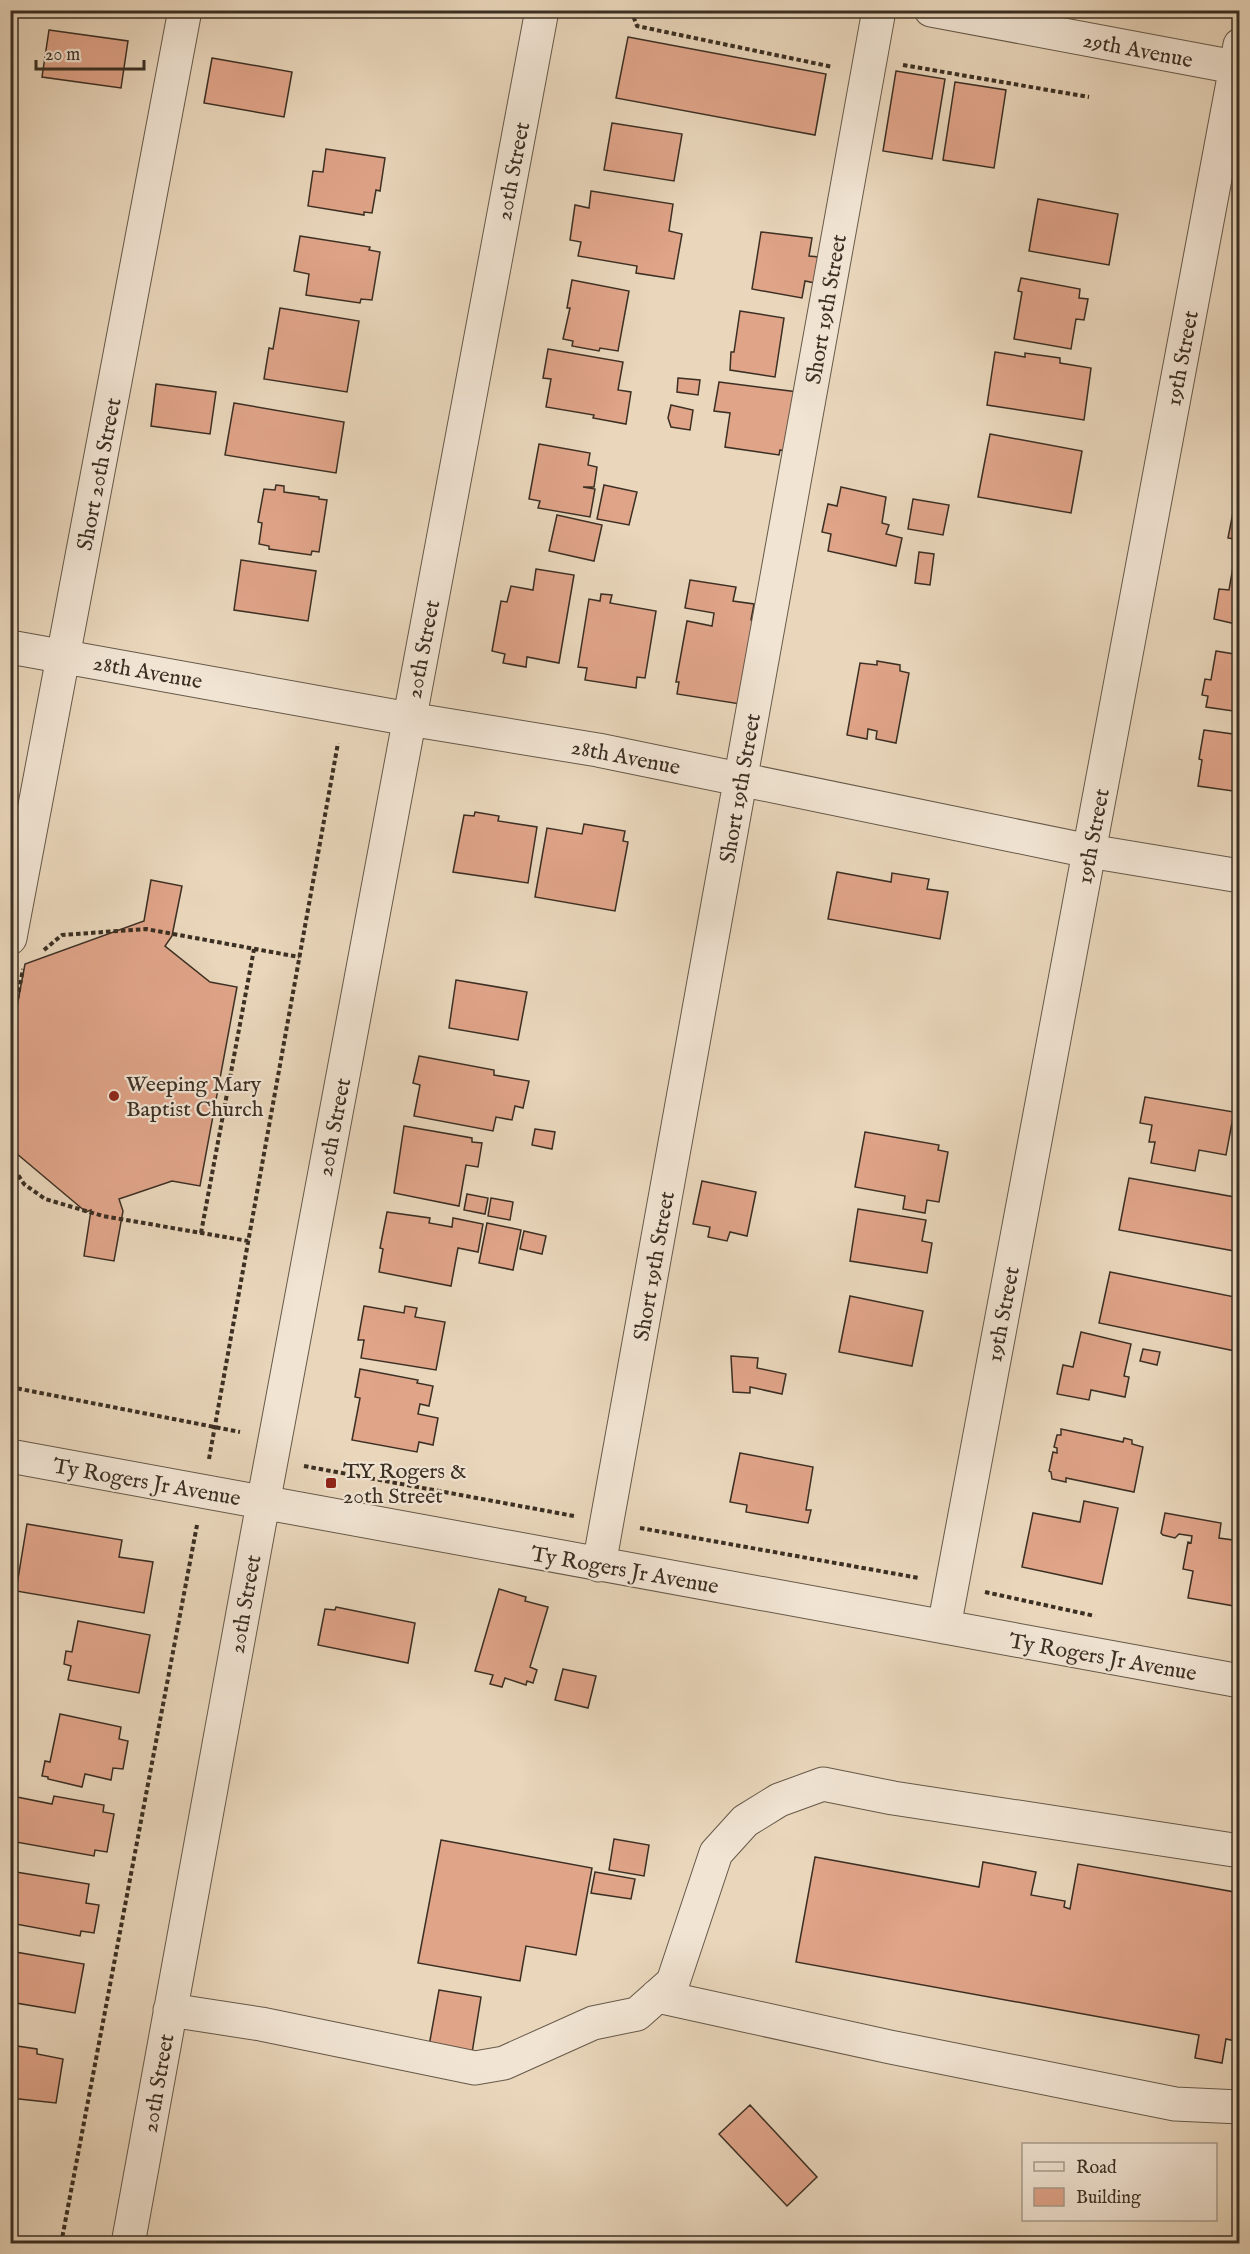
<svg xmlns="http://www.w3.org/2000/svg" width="1250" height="2254" viewBox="0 0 1250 2254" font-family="'IM FELL English',serif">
  <rect width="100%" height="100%" fill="#e9d6bb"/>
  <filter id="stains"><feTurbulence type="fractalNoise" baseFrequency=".00333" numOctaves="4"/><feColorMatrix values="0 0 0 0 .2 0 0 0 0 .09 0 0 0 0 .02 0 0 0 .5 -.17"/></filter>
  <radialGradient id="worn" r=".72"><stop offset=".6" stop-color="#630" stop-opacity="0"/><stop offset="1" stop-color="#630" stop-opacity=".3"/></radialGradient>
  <path fill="#e0a489" stroke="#3b2f23" stroke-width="1.5" d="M49,30l79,11 -7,47 -79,-11z
    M628,37l198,37 -11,61 -199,-37z
    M212,58l80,14 -8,45 -80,-14z
    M896,71l49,8 -13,80 -49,-8z
    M955,82l51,8 -12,78 -51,-8z
    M612,123l70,11 -8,47 -70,-11z
    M326,149l59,9 -5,33 -4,-1 -4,23 -8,-1v3l-56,-9 5,-35 10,1z
    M591,191l82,13 -4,27 13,3 -8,45 -38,-6 1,-7 -59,-10 3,-14 -11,-2 5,-35 14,3z
    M1038,199l80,15 -9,51 -80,-14z
    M761,232l51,6 -3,18 10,1 -4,26 -10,-2 -3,17 -50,-9z
    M300,236l70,11 -1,3 11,2 -8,48 -11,-1 -1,4 -54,-8 3,-21 -15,-3z
    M1021,278l59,11 -1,9 9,1 -4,21 -8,-1 -5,30 -57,-10 8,-47 -4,-1z
    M572,280l57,11 -11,60 -18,-3 -1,3 -27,-5 1,-5 -10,-2 7,-31h-3z
    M280,308l79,13 -12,71 -83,-13 5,-31 4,1z
    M740,311l44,7 -9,59 -45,-7 1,-18h3z
    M548,349l75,13 -5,28 13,2 -5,32 -33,-6 1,-3 -48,-8 5,-28 -8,-1z
    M995,352l30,5v-4l35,5v5l31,5 -7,52 -97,-15z
    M678,378l22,2 -2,15 -21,-3z
    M719,382l79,10 -9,60 -9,-2 -1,5 -54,-8 5,-34 -16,-2z
    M156,384l60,8 -6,42 -59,-8z
    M234,403l110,19 -8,51 -111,-18z
    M671,405l22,5 -3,20 -19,-3 -3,-9z
    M990,434l92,17 -11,62 -93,-16z
    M539,444l51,9 -2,12 9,2 -3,20h-11l12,2 -5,28 -52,-9 2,-7 -11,-2z
    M276,485l8,1v6l35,5v2l8,1 -8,52 -7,-1 -1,4 -42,-6v-3l-10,-2 3,-21 -4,-1 6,-33 11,1z
    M604,485l33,7 -8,33 -32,-6z
    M841,487l45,10 -4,26 7,2 -3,9 16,4 -6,28 -68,-15 3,-17 -9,-2 6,-28 9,2z
    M1238,487h2v53l-12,-2z
    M913,499l36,6 -6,30 -35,-6z
    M557,515l45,10 -8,36 -45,-10z
    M919,552l15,2 -4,31 -15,-2z
    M241,560l75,11 -8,50 -74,-11z
    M1233,567l7,1v57l-26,-6 5,-30 10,1z
    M536,569l38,6 -15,88 -32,-6 -1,10 -23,-4 2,-9 -13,-3 9,-50 6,1 4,-16 22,4z
    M690,580l46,7 -3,14 21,3 -3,16 4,1 -15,83 -63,-10 2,-12h-3l11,-61 25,5 2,-13 -29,-5z
    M601,594l11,1 -2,8 46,8 -11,67 -8,-1 -1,11 -51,-8 2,-12 -9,-1 11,-68 11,2z
    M1216,651l24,4v57l-34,-5 2,-11 -6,-1 3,-16 6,1z
    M877,661l23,4v6l9,2 -13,70 -20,-4 1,-8 -9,-2 -1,10 -20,-4 13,-72 17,2z
    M1204,730l36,5v57l-42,-6 4,-26 -3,-1z
    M475,812l24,4 -1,5 39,6 -9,56 -75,-11 11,-57 10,1z
    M584,824l41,7 -2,10 5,1 -13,69 -80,-14 12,-69 35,6z
    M837,872l54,10 1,-9 37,6 -2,10 21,3 -8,47 -112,-20z
    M151,880l31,6 -10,50 -7,10 45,36 27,5 -37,199 -28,-5 -53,18 4,12 -9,50 -30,-5 7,-46 -5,2 -76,-64v-105l15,-79 119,-43z
    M456,980l71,12 -9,48 -69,-12z
    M419,1056l75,14v5l35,6 -6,27 -8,-2 -3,14 -16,-3 -3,14 -79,-15 6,-31 -7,-2z
    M1145,1097l89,15 -8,43 -27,-5 -4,21 -44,-8 4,-21h-6l3,-17 -12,-2z
    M404,1126l68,12v4l10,1 -4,24 -12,-2 -7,41 -65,-13z
    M535,1129l20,3 -3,17 -20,-4z
    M865,1132l74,13 -1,5 10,2 -9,50 -12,-2 -2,13 -22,-4 2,-13 -50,-9z
    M1129,1178l111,20v54l-121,-22z
    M702,1181l54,11 -9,44 -17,-4 -3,9 -19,-4 2,-10 -17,-3z
    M467,1194l21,4 -3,16 -21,-4z
    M491,1198l22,4 -3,18 -22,-4z
    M858,1209l68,11 -4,21 10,2 -5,30 -77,-12z
    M387,1212l43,6 -1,5 23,4 1,-9 30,6 -5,28 -20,-4 -7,38 -72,-14 4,-23 -3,-1z
    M487,1223l34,7 -8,40 -34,-7z
    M524,1231l22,5 -4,18 -22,-5z
    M1110,1272l130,26v54l-141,-29z
    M850,1296l73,15 -11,55 -73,-14z
    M364,1306l40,7 1,-7 12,2 -2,9 30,5 -9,48 -75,-12 3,-18h-6z
    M1081,1332l50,12 -7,32 5,1 -4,20 -34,-7 -2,10 -32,-6 6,-29 10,2z
    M1143,1349l17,3 -3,13 -17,-4z
    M731,1356l27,2 -1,10 29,6 -4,20 -32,-7v6l-17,-1z
    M360,1369l58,11 -1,3 16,3 -4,20 -9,-2 -2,10 20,4 -5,27 -14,-3 -2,10 -65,-12 8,-42 -5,-1z
    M1061,1429l62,13 1,-4 8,2v4l11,3 -9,45 -68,-14v4l-14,-3 -1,-7 -2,-1 4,-19 4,1v-5l-3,-1 3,-12h4z
    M740,1453l73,14 -7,43h5l-3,13 -62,-11 1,-7 -17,-3z
    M1084,1501l34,7 -16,76 -80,-17 11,-54 47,9z
    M1165,1513l56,10 -2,15 21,3v66l-52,-9 5,-27 -10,-2 5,-27 3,1 1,-7 -13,-2 -4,4 -12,-3 -2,-2z
    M27,1524l95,16 -3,17 34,5 -9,51 -128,-22z
    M499,1589l27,8 -1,4 23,6 -18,60 7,3 -4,13 -6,-2 -1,4 -21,-7 -3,9 -12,-3 3,-9 -18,-4z
    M336,1607l79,16 -7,40 -90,-18 7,-36 10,1z
    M78,1621l72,14 -11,58 -71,-13 3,-14 -7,-2 2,-13 6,1z
    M563,1669l33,7 -8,32 -33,-8z
    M60,1714l61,13 -2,12 9,2 -5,28 -10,-1 -2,12 -26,-6 -3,13 -34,-8v-2l-6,-1 3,-15 5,1z
    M12,1796l40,8 2,-8 50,9 -1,7 11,2 -7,38 -12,-2 -1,6 -84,-15z
    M614,1839l35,6 -5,31 -35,-6z
    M441,1840l151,28 -16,87 -50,-9 -6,35 -102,-18z
    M815,1857l164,30 4,-25 53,10 -5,23 34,6 -1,6 6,2 8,-45 162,29v149l-14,-3 -4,24 -27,-5 4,-23 -403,-73z
    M10,1871l79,13 -3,19 13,2 -5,28 -13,-2 -1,5 -70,-13z
    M595,1872l40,7 -4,20 -40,-6z
    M10,1951l74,13 -9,49 -65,-11z
    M439,1990l42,7 -9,56 -43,-7z
    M10,2045l27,4v5l26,5 -7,44 -46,-5z
    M750,2105l67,72 -30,29 -68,-72z"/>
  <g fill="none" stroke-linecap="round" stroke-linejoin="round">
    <g stroke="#665949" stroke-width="35">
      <path id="minor" d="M931,10l309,58
        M10,647l399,72 189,31 491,101 151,25
        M10,938l175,-928
        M10,1456l1230,225
        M599,1565l280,-1555
        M944,1627l296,-1582
        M657,1996l233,51 285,57 65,3
        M170,2010l91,14 214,44 29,-5 89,-40 44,-9 36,-32 43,-129 29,-32 34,-21 44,-16 70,14 347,53
        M128,2244l129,-708 285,-1526"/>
    </g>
    <path stroke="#3b2f23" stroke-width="4" stroke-dasharray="4.5 3" stroke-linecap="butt" d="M631,10l6,16 196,41
      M903,65l186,32
      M44,950l18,-15 84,-6 153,28
      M10,1036l13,-67
      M10,1163l14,21 21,15 58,17 145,25
      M201,1233l53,-284
      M10,1387l230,45
      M209,1459l129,-716
      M304,1466l270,50
      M640,1528l279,50
      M985,1592l110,24
      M61,2244l136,-719"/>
    <use href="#minor" stroke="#f1e4d3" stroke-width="33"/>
  </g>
  <g fill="#8f2418" stroke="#f1e4d3" stroke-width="2">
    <circle cx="114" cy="1096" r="6"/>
    <rect x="325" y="1477" width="12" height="12" rx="3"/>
  </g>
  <g text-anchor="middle" stroke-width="4.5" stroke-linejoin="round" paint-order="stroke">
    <g font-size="22" fill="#3b2f23" stroke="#f1e4d3">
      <text transform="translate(1138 49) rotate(11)" y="8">29th Avenue</text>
      <text transform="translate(512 171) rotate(-79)" y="8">20th Street</text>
      <text transform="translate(825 309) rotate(-80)" y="8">Short 19th Street</text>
      <text transform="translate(1181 358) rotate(-79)" y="8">19th Street</text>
      <text transform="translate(98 474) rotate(-79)" y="8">Short 20th Street</text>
      <text transform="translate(422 649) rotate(-79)" y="8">20th Street</text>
      <text transform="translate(148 671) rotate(10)" y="8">28th Avenue</text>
      <text transform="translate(626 756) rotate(11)" y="8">28th Avenue</text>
      <text transform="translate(739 788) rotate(-80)" y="8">Short 19th Street</text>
      <text transform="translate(1092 836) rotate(-79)" y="8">19th Street</text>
      <text transform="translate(333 1127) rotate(-79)" y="8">20th Street</text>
      <text transform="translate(653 1266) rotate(-80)" y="8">Short 19th Street</text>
      <text transform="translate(1002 1314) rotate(-79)" y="8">19th Street</text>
      <text transform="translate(147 1481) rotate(10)" y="8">Ty Rogers Jr Avenue</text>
      <text transform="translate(625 1569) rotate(10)" y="8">Ty Rogers Jr Avenue</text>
      <text transform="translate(244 1604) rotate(-80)" y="8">20th Street</text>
      <text transform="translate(1103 1656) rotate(10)" y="8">Ty Rogers Jr Avenue</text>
      <text transform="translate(157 2083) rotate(-80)" y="8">20th Street</text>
    </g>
    <g font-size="22" fill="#3b2f23" stroke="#f1e4d3" text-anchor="start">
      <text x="126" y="1091">Weeping Mary<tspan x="126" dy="25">Baptist Church</tspan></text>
      <text x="343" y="1478">TY Rogers &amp;<tspan x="343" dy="25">20th Street</tspan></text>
    </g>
  </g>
  <rect width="1250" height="2254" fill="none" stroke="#e9d6bb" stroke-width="36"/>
  <rect x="12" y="12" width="1226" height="2230" fill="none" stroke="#3b2f23" stroke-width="3"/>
  <rect x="18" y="18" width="1214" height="2218" fill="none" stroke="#3b2f23" stroke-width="1.5"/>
  <rect x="1022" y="2143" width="195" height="78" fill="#f1e4d3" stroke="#a89c8d" stroke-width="1.5"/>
  <rect x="1034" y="2162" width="30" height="9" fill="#f1e4d3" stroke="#a89c8d" stroke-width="1.5"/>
  <text x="1076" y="2173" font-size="18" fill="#3b2f23">Road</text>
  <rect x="1034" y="2188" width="30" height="18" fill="#e0a489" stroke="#a89c8d" stroke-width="1.5"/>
  <text x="1076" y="2203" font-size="18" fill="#3b2f23">Building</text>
  <path d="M36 60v9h108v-9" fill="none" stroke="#3b2f23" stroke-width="3"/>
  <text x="45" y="60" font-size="18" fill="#3b2f23" stroke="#f1e4d3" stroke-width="4.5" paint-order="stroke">20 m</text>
  <rect width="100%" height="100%" filter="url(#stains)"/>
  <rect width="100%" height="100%" fill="url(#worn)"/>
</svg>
